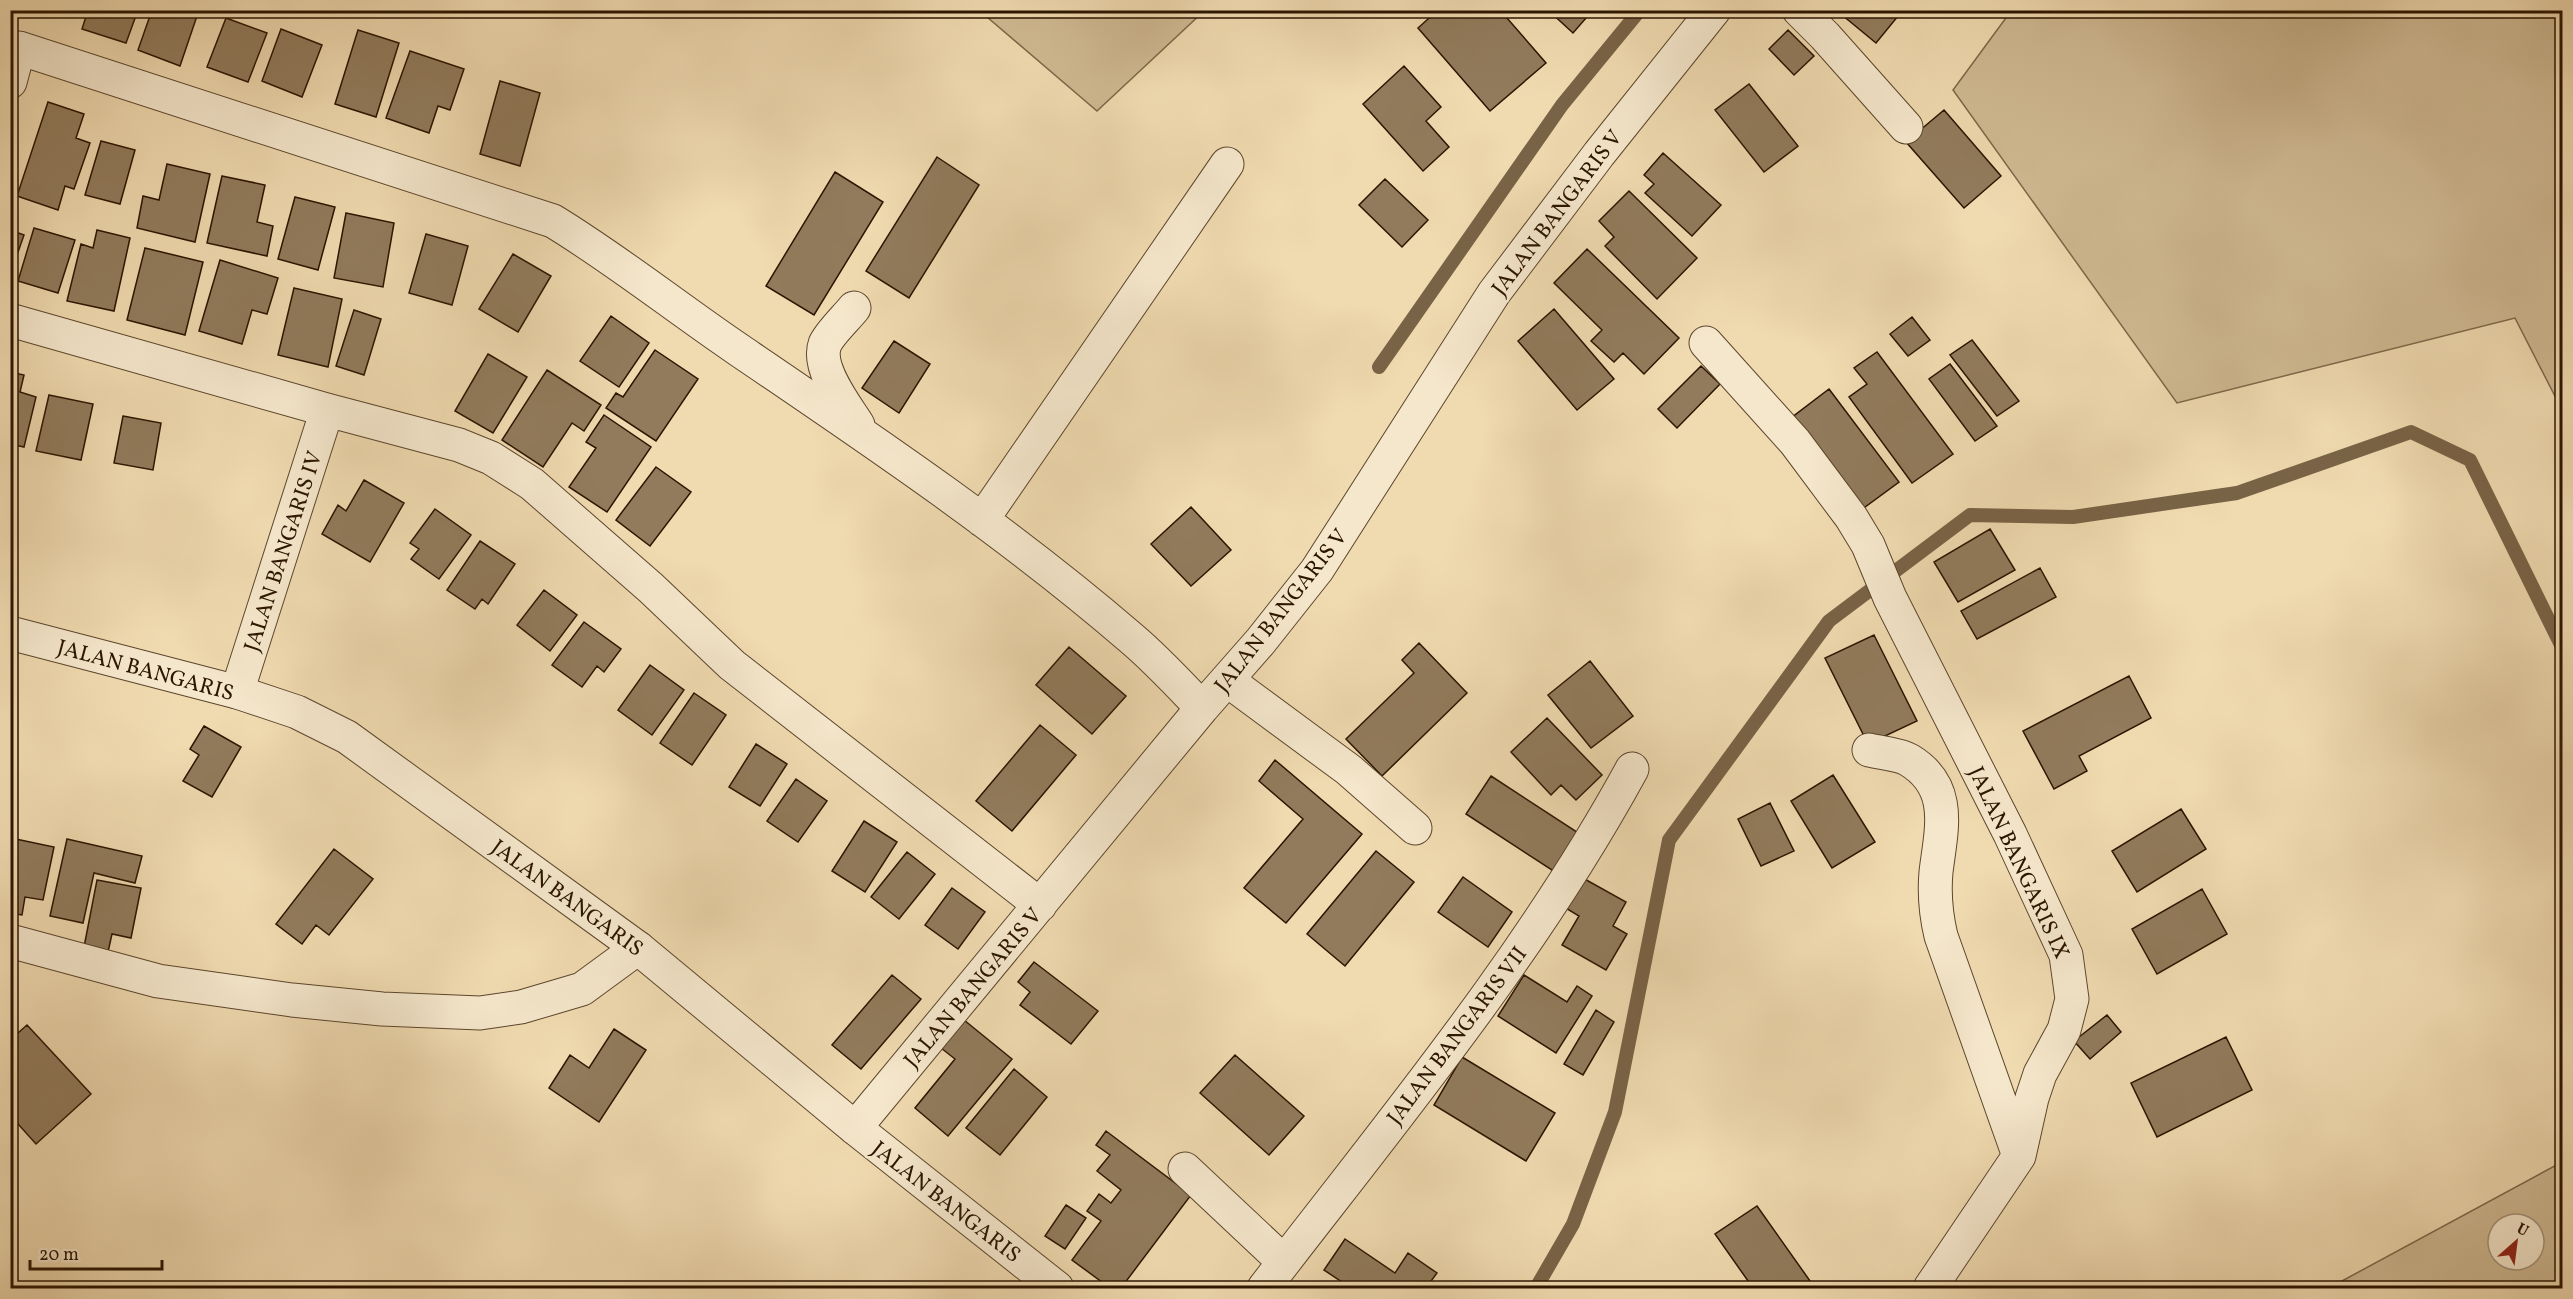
<svg xmlns="http://www.w3.org/2000/svg" width="2573" height="1299" viewBox="0 0 2573 1299" font-family="Vollkorn,serif">
  <rect width="100%" height="100%" fill="#f0dab0"/>
  <filter id="stains"><feTurbulence type="fractalNoise" baseFrequency=".00333" numOctaves="4"/><feColorMatrix values="0 0 0 0 .2 0 0 0 0 .09 0 0 0 0 .02 0 0 0 .5 -.17"/></filter>
  <radialGradient id="worn" r=".72"><stop offset=".6" stop-color="#630" stop-opacity="0"/><stop offset="1" stop-color="#630" stop-opacity=".3"/></radialGradient>
  <path fill="#cfb992" stroke="#7d6749" stroke-width="1.5" fill-rule="evenodd" d="M980,11h224l-107,100z
    M2011,11h551v399l-47,-92 -338,85 -224,-313z
    M2562,1162v126h-233zM2498,1224h36v36h-36z"/>
  <g fill="none" stroke-linecap="round" stroke-linejoin="round">
    <path stroke="#796346" stroke-width="14" d="M1379,367l183,-262 78,-95
      M1536,1288l37,-64 42,-112 54,-272 160,-219 141,-106 103,2 164,-24 174,-61 59,28 92,187"/>
  </g>
  <path fill="#917b5c" stroke="#2b1500" stroke-width="1.5" d="M88,10h50l-12,33 -44,-14z
    M152,10h47l-19,56 -42,-16z
    M1399,10h12l-7,6z
    M1438,10h62l46,53 -56,48 -72,-83z
    M1548,10h45l-20,23z
    M1836,10h67l-27,33z
    M226,18l41,15 -19,49 -41,-15z
    M281,29l41,16 -20,52 -40,-16z
    M358,30l41,13 -23,74 -41,-13z
    M1788,30l26,26 -20,19 -25,-26z
    M410,51l54,18 -14,41 -12,-4 -9,27 -43,-15z
    M1404,66l37,41 -15,14 23,26 -26,24 -60,-67z
    M500,81l40,12 -20,73 -40,-12z
    M1749,84l49,62 -34,26 -49,-62z
    M48,102l36,12 -8,24 14,5 -16,46 -9,-3 -7,24 -41,-14z
    M1944,110l57,66 -37,32 -58,-66z
    M101,141l34,9 -15,54 -35,-9z
    M1663,153l58,52 -29,31 -47,-43 9,-9 -10,-9z
    M937,157l42,28 -70,113 -43,-27z
    M167,164l43,10 -15,68 -58,-14 6,-32 16,4z
    M835,172l48,30 -69,113 -48,-29z
    M222,176l43,9 -8,37 16,4 -6,30 -60,-13z
    M1385,179l43,41 -26,27 -43,-42z
    M1629,191l68,67 -40,41 -52,-53 9,-9 -15,-16z
    M295,197l40,10 -17,63 -40,-11z
    M346,213l48,10 -11,64 -49,-9z
    M34,228l41,12 -17,53 -40,-12z
    M10,230l14,5 -14,40z
    M97,230l33,8 -16,73 -47,-10 14,-57 12,4z
    M426,234l42,12 -16,59 -43,-12z
    M145,248l58,14 -18,73 -58,-15z
    M1587,249l92,89 -35,36 -21,-21 -9,9 -23,-21 11,-11 -48,-47z
    M513,254l38,22 -33,56 -39,-23z
    M220,260l58,18 -11,36 -15,-4 -10,34 -43,-13z
    M294,288l48,11 -14,68 -50,-12z
    M1554,309l60,70 -37,31 -59,-69z
    M354,310l27,9 -17,56 -28,-9z
    M611,316l38,27 -30,44 -39,-26z
    M1912,317l18,23 -22,16 -18,-22z
    M1972,340l47,61 -22,15 -47,-61z
    M894,341l36,23 -31,49 -37,-25z
    M655,350l43,29 -42,62 -50,-33 10,-15 7,4z
    M1877,352l76,102 -41,29 -63,-86 18,-13 -13,-16z
    M488,354l39,23 -34,56 -38,-22z
    M1950,364l47,62 -22,15 -46,-62z
    M1701,366l19,18 -43,44 -19,-19z
    M547,370l54,35 -17,26 -12,-8 -29,44 -41,-27z
    M10,372l14,3 -4,17 16,5 -12,50 -14,-3z
    M1829,389l70,93 -38,28 -70,-92z
    M49,395l44,9 -12,56 -45,-9z
    M604,415l47,32 -44,65 -38,-25 27,-39 -10,-6z
    M123,416l38,7 -8,47 -39,-7z
    M656,467l35,25 -41,54 -34,-26z
    M364,480l40,23 -34,59 -48,-28 16,-29 8,6z
    M1191,507l40,43 -40,36 -40,-42z
    M435,509l36,26 -32,44 -28,-20 8,-10 -9,-6z
    M1990,529l25,41 -57,32 -24,-40z
    M480,541l35,23 -27,40 -6,-5 -7,10 -28,-19z
    M2040,568l16,29 -79,42 -16,-28z
    M544,590l33,25 -27,36 -33,-26z
    M584,622l37,27 -17,23 -7,-6 -15,21 -30,-22z
    M1874,635l43,86 -49,23 -43,-86z
    M1419,643l48,50 -85,83 -36,-37 68,-66 -12,-13z
    M1069,647l57,49 -34,38 -56,-49z
    M1590,661l43,55 -42,32 -43,-53z
    M650,665l34,25 -32,45 -34,-25z
    M2129,676l22,42 -72,38 8,15 -33,18 -31,-58z
    M694,693l32,22 -34,50 -32,-22z
    M1547,718l55,57 -26,25 -15,-15 -10,10 -40,-43z
    M1040,725l36,30 -64,76 -36,-30z
    M204,726l37,21 -29,50 -29,-16 16,-26 -9,-6z
    M756,744l31,20 -27,42 -31,-19z
    M1275,760l87,74 -76,89 -42,-35 59,-69 -44,-38z
    M1833,775l42,67 -43,26 -41,-67z
    M1491,776l92,60 -25,38 -92,-60z
    M796,779l31,22 -29,41 -31,-21z
    M1770,803l24,48 -33,15 -23,-47z
    M2181,809l25,40 -69,43 -25,-41z
    M864,821l33,21 -32,50 -33,-21z
    M11,838l43,9 -11,53 -18,-3 -3,18 -12,-2z
    M67,839l75,17 -7,27 -41,-10 -11,50 -33,-7z
    M334,849l39,30 -44,56 -13,-10 -14,19 -26,-20z
    M1376,851l38,31 -69,84 -38,-32z
    M907,852l28,22 -36,45 -28,-22z
    M1463,877l49,35 -24,35 -50,-35z
    M1581,877l45,25 -13,24 14,8 -21,36 -44,-25 17,-29 -15,-9z
    M97,880l44,8 -10,50 -19,-4 -4,18 -24,-5z
    M952,888l33,24 -27,37 -33,-24z
    M2202,889l25,45 -70,40 -25,-45z
    M1034,962l64,49 -27,33 -51,-39 10,-13 -12,-10z
    M892,975l29,24 -60,70 -29,-24z
    M1524,975l43,27 10,-16 15,10 -36,57 -58,-37z
    M1596,1010l18,12 -31,53 -19,-11z
    M2107,1015l14,17 -31,27 -16,-18z
    M964,1020l48,39 -64,77 -33,-28 40,-49 -14,-11z
    M27,1025l64,69 -55,50 -26,-29v-75z
    M614,1029l32,21 -47,72 -50,-34 21,-33 19,13z
    M2226,1037l26,53 -95,47 -26,-54z
    M1235,1055l69,61 -35,39 -69,-62z
    M1462,1057l93,56 -29,48 -92,-56z
    M1014,1069l33,28 -47,58 -34,-27z
    M1106,1131l85,64 -70,93h-11l-38,-28 29,-39 -14,-10 12,-17 12,9 10,-13 -24,-19 13,-16 -14,-10z
    M1066,1205l20,13 -21,31 -20,-13z
    M1757,1206l58,82h-62l-38,-54z
    M1345,1239l50,34 13,-20 29,20 -11,15h-75l-27,-18z"/>
  <g fill="none" stroke-linecap="round" stroke-linejoin="round">
    <g stroke="#5c462c" stroke-width="35">
      <path id="minor" d="M1799,10l26,26 81,91
        M10,82l9,-34 534,173c64,39 124,87 186,129 134,91 269,182 392,288 25,21 48,46 71,70
        M854,308c-7,9 -25,26 -29,36 -9,24 21,62 33,81
        M10,320l317,90 132,35 32,13 41,26 119,104 81,77 308,240
        M1706,343l89,99 56,75 17,28 22,53 120,236 56,121 6,44 -8,31 -24,44 -8,24 -13,58 -89,132
        M982,520l245,-356
        M1227,680l122,90 66,58
        M237,692l90,-282
        M1869,750c12,3 30,4 40,10 45,27 32,70 27,112 -2,22 0,43 5,64l78,220
        M10,941l148,40 134,19 90,9 98,4 41,-6 61,-18 56,-41
        M855,1128l347,-420 58,-66 57,-72 177,-277 105,-139 115,-144
        M1185,1169l99,93
        M1264,1288c129,-168 266,-332 368,-519"/>
    </g>
    <g stroke="#5c462c" stroke-width="35">
      <path id="tertiary" d="M10,633l227,59 60,20 50,25 291,211 217,180 202,160"/>
    </g>
    <use href="#minor" stroke="#f5e7cc" stroke-width="33"/>
    <use href="#tertiary" stroke="#f5e7cc" stroke-width="33"/>
  </g>
  <g text-anchor="middle" stroke-width="5" stroke-linejoin="round" paint-order="stroke">
    <g font-size="22" fill="#2b1500" stroke="#f5e7cc">
      <text transform="translate(1556 212) rotate(-53)" y="8">JALAN BANGARIS V</text>
      <text transform="translate(282 551) rotate(-72)" y="8">JALAN BANGARIS IV</text>
      <text transform="translate(1280 610) rotate(-52)" y="8">JALAN BANGARIS V</text>
      <text transform="translate(146 669) rotate(15)" y="8">JALAN BANGARIS</text>
      <text transform="translate(2020 862) rotate(65)" y="8">JALAN BANGARIS IX</text>
      <text transform="translate(568 897) rotate(36)" y="8">JALAN BANGARIS</text>
      <text transform="translate(972 987) rotate(-50)" y="8">JALAN BANGARIS V</text>
      <text transform="translate(1456 1035) rotate(-53)" y="8">JALAN BANGARIS VII</text>
      <text transform="translate(947 1201) rotate(38)" y="8">JALAN BANGARIS</text>
    </g>
  </g>
  <rect width="2573" height="1299" fill="none" stroke="#f0dab0" stroke-width="36"/>
  <rect x="12" y="12" width="2549" height="1275" fill="none" stroke="#2b1500" stroke-width="3"/>
  <rect x="18" y="18" width="2537" height="1263" fill="none" stroke="#2b1500" stroke-width="1.5"/>
  <g transform="translate(2516 1242) rotate(28)"><circle r="28" fill="#f5e7cc" stroke="#a4937a" stroke-width="1.5"/>
  <path d="M0-4.5L10 22L0 15L-10 22Z" fill="#8f2418"/>
  <text y="-9" font-size="16" font-weight="bold" text-anchor="middle" fill="#2b1500">U</text>
  </g>
  <path d="M30 1260v9h132v-9" fill="none" stroke="#2b1500" stroke-width="3"/>
  <text x="39" y="1260" font-size="18" fill="#2b1500" stroke="#f5e7cc" stroke-width="4.5" paint-order="stroke">20 m</text>
  <rect width="100%" height="100%" filter="url(#stains)"/>
  <rect width="100%" height="100%" fill="url(#worn)"/>
</svg>
